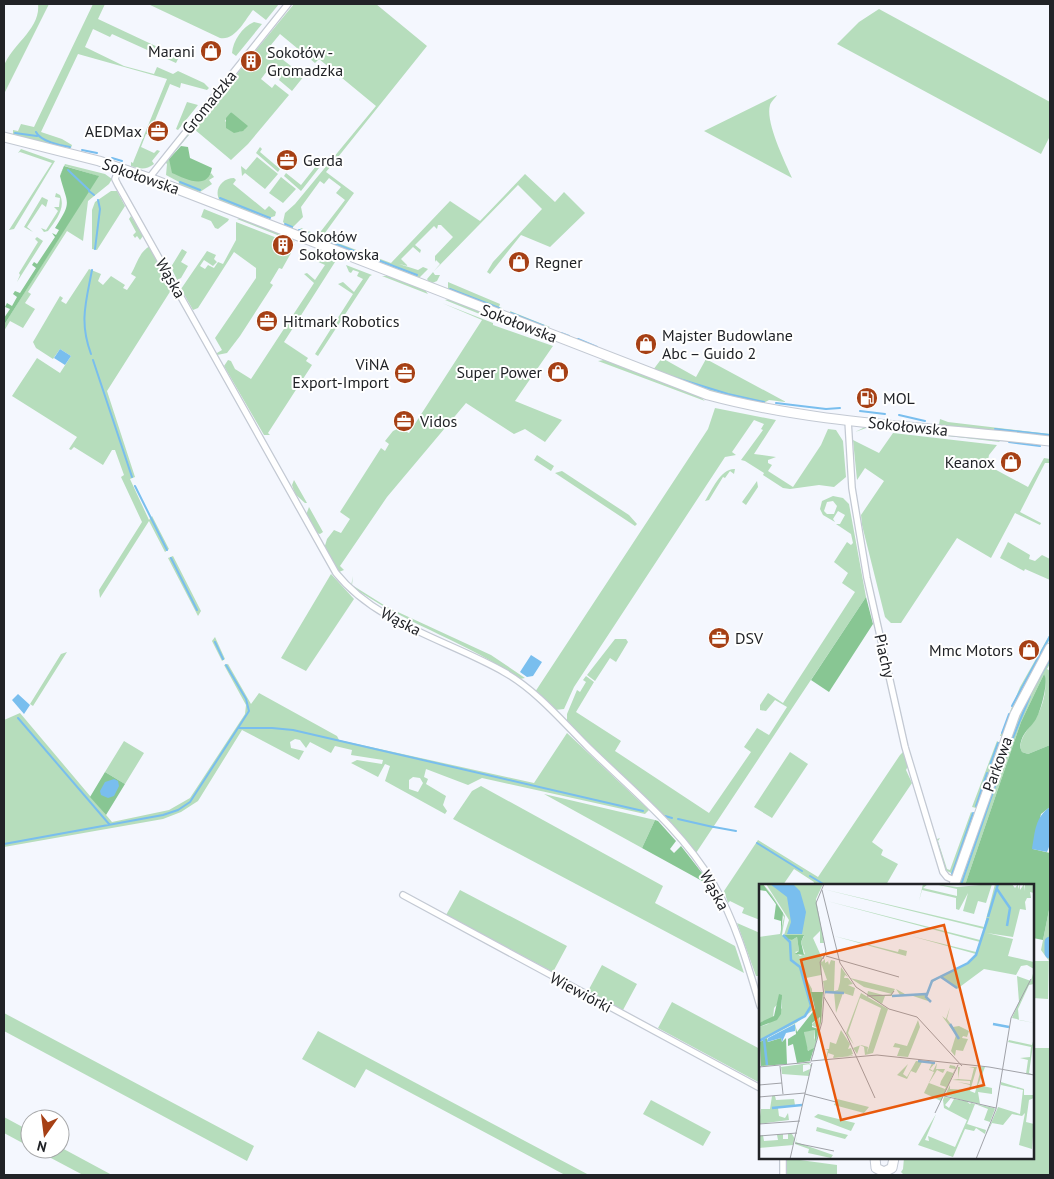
<svg xmlns="http://www.w3.org/2000/svg" width="1054" height="1179" viewBox="0 0 1054 1179" font-family="'PT Sans',sans-serif">
  <rect width="100%" height="100%" fill="#f4f7fe"/>
  <path fill="#b6ddbc" fill-rule="evenodd" d="M38,4h11l-45,90c0,-8 -3,-21 0,-28 7,-21 37,-37 34,-62z
    M93,4h12l-7,15 81,38 -3,6 -64,-29 -2,3 -17,-8 -8,18 39,19 30,8 3,-7 16,7 5,-3 26,12 5,5 -2,2 -26,-7 -1,5 -10,-4 -21,51 -3,-1 -5,13 13,6 3,-3 3,1 -8,10 2,3c-8,6 -14,5 -23,2v-4l2,1 1,-3 33,-81 -89,-25 -37,78 21,7 10,6 -1,3 -18,-2 -40,-12v-4l5,1 3,-7 13,3z
    M148,4h131l-13,16 -13,-10c-8,10 -18,31 -33,28z
    M294,4h82l51,42 -101,126 28,21 -32,44 69,26 59,-62 30,20 45,-47 30,28 9,-10 21,21 -35,34 -29,-12 -31,39 -3,-2 6,-10 49,-53 -24,-24 -85,87 2,3h5l-3,6 -7,3 -3,-5 13,-15 -4,-4 -1,2v-6l18,-19 -12,-12h-3l-1,4 -3,-3 -19,19 6,5 -1,3 -7,-6 -12,12 7,7 -9,-2 19,6 5,-3 5,2 -9,9 -121,-46 3,-4 17,7 27,-35 -9,-7 5,-6 -12,-9 -5,6 -4,-3 -19,26 2,10 -12,12 -8,-7 2,-9 10,-9 81,-98 -57,-47 -4,4 -35,-29 -14,17 9,7 3,-2 26,20 -12,15 -13,-11 2,-4 -11,-9 -9,12 11,9 3,-4 14,11 -41,49 -17,16 -37,-31 -25,30 35,21 7,-7 3,4 -5,3 3,4 -12,8 -22,-7 1,-3 -13,-7 1,-11 -2,-2 81,-99 5,1 3,-4 -2,-5zM231,112l14,17 -6,3 -14,-11z
    M879,9l171,93v34l-9,18 -204,-110 22,-22z
    M254,22l8,2 -26,32 -4,-3c1,-12 10,-26 22,-31z
    M777,95c-2,3 -6,7 -7,10 -5,17 15,57 22,73l-88,-47z
    M187,102l11,3 -20,25 -2,-1z
    M260,147l2,2 -2,3 20,17 -2,3 -22,-19z
    M21,149l34,12 -41,68 -5,1 43,-67 -32,-11 -2,1z
    M257,157l21,17 -13,15 -20,-16 -3,3 -1,-10 5,4z
    M65,164l40,10 7,5 -3,5 -21,17 -5,40 -16,-10 -39,61 3,2 -6,9 10,6 -12,19 -13,-7 -6,10v-6l94,-149 -33,-10 -5,9z
    M316,166l3,2 -18,23 -17,-15 2,-3 15,12z
    M281,177l15,12 -13,14 -14,-10z
    M234,178l2,2 -3,4 32,26 4,-4 7,6 -1,4 -9,3 -46,-18c-7,-11 2,-23 14,-23z
    M111,191h6l8,15 -28,44 -5,-1v-39l3,-8z
    M56,193l4,2c6,13 -4,25 -12,36l-4,1 -3,-4 5,2 12,-19 -4,-4h5l1,-9 -5,-1z
    M42,197l6,3 -2,7 -4,-3 -15,23 6,5 -9,-5z
    M204,209l25,10 -1,2 -10,8 -3,-1 -4,-7 -10,-4z
    M131,216l12,20 -3,4 -3,-4 -2,2 -2,-3 3,-3 -7,-13z
    M241,218l49,19 5,5 -58,-23z
    M236,222l59,23h-5l-4,5 5,3 -9,16 -3,-1 -9,15 3,2 -33,51 -13,17 -10,2v-2l5,-3 -7,-12 41,-60v-10l-22,-16 -36,56 -5,2 -12,-21 26,-38 9,4 -2,4 3,3 -4,4 -9,-6 -4,6 5,3 3,-4 6,3 4,-6 5,2 13,-24z
    M37,237l6,4 -26,41 3,-7 -1,-2 19,-31 -3,-3z
    M150,246l23,41 -66,104 28,86 -5,2 19,41 3,-4 17,33 -4,3 -16,-31 -49,77 -1,-8 43,-68 -21,-45 3,-2 -9,-25h-3l-9,15 -29,-18 -3,3 -2,-1 8,-12 -65,-41 25,-38 23,15 11,-17 -11,-7 -7,10 -17,-11 -3,-6 27,-46 3,2 -2,3 5,3 23,-35 12,5 -3,7 5,4 8,-9 14,9 -2,3 4,2 9,-13 -5,-3c6,-10 8,-22 19,-28z
    M302,248l33,14 -51,80 24,16 -2,3 6,4 -44,68 2,2h-6l-40,-69 4,-6 3,1 4,8 16,10 63,-96 -10,-9 3,-1 8,7 10,-15 -22,-10z
    M182,249l5,3 -6,10 7,4 -7,12 -4,2 -6,-13z
    M346,265l26,10 -2,1 -52,80 -3,-2 38,-60 -15,-10 5,-2 11,10 9,-13 -6,-3 2,-4 -6,-2 -2,3 -2,-1z
    M382,276h7l36,14 3,4z
    M448,282l52,22 -1,3 3,1 -4,3 -50,-20z
    M449,299l40,16 3,4 -47,-19z
    M442,303l51,20v2l60,21 -38,55 47,19 -17,22 -20,-13 -11,5 -48,-31 -79,94 -47,69 4,4 -5,2 -15,-23 3,-10 7,-9 7,3 9,-14 -10,-7 41,-64 4,3 4,-7 -4,-3 8,-10 6,-3 10,5 73,-113z
    M510,311l40,16 -5,2 -34,-13z
    M523,328l27,11 3,4 -35,-14z
    M662,358l34,19 10,-18 80,43 -17,-2 -7,4 -44,-10 -65,-24z
    M604,360l95,36 6,5 -107,-40z
    M715,408l61,12 -22,34 22,3 -8,3v3l4,2 -4,6 25,16 28,-42 7,-16 8,1 7,11 3,36 -12,10 -15,-2 -29,4 -7,-1 -20,-13 1,-2 -19,-12 -4,-1 22,-30 -2,-1 3,-5 -10,-4 -22,32 4,3 -11,2 -151,230 -10,22 -9,1 -20,-18 173,-263z
    M940,419l8,3 102,12v3l-111,-12z
    M867,426l129,12 4,4 -131,-15 -14,5z
    M893,433l104,12 -8,10 -2,10 41,22 16,-29 6,1v4h-5l-25,49 21,11 -1,2 -25,-12 -24,45 -34,-20 -56,85h-10l-6,-6 -23,-92 -1,-10 23,-34 -19,-13 -8,12 -4,-40 26,13z
    M537,455l17,11 -3,5 -17,-11z
    M735,469l-1,5 -4,-3 -5,7 -2,-1 -14,23 -4,1c7,-11 16,-33 30,-32z
    M562,471l67,44 8,9 -2,2 -80,-53z
    M294,480l13,23h-2l-10,-9 -3,-9z
    M757,481l1,6 -12,18 -4,-3z
    M833,496l10,2 6,6 17,93 -170,256 -49,-54 -80,-77v-8l10,-24 3,2 6,-10 -3,-2 3,-4 8,6 -18,30 45,29 -6,10 94,62 42,-61 -7,-5 13,-19 12,7 18,-28 -12,-7 -9,11 -6,-1v-5l8,-12 15,10 72,-111 -13,-9 6,-10 -14,-11 13,-20 4,3 2,-2 -2,-9 -15,-10h4l5,-9 -7,-4 -5,8 2,3 -12,-7 -3,-6 2,-8zM833,501l4,5 -3,8h-7l-3,-3 3,-9z
    M309,507l14,25 -3,2 -3,-1 -11,-18z
    M1008,542l22,13 -1,4 6,2 7,-6 8,4v21l-25,-11 -1,2 -24,-13z
    M173,556l28,55 -3,5 -30,-58z
    M331,574l23,25 -48,72 -25,-13z
    M353,576l-1,9 35,22 104,48 34,23 -5,1c-54,-37 -114,-55 -169,-93z
    M1050,634v5l-26,46 -22,51h-2l20,-49z
    M215,637l10,22 -3,2 -10,-20z
    M615,639h11l2,3 -12,20 -6,-4 -15,23 -8,-6z
    M67,652l-34,54 -3,-2 31,-50z
    M1050,654v10l-3,5 3,2v74l-22,9 -6,-2 -2,-5c2,-13 9,-18 15,-28 8,-11 13,-32 9,-45l-23,48 -56,163h-6l60,-172z
    M228,664l23,40 8,-11 78,43 2,4 195,43 33,-50 82,77 -4,4 -163,-36 -14,7 -42,-16 -2,8 4,2 -2,5 20,12 -3,9 4,6 -2,3 -60,-33 5,-15 -5,-2 -7,13 -27,-14 6,-3 25,4 1,-4 -32,-5 1,-5 -17,-4 -4,7 -21,-11 -4,6 -6,-8 -5,-1 -5,3 1,6 13,3 -5,9 -57,-30 -44,71 -17,11 -18,7 -159,28v-127l16,-7 92,109 57,-12 21,-12 55,-84 1,-9 -22,-40zM413,777l7,1 3,5 -5,9 -9,-3v-9z
    M124,741l20,12 -19,31 -20,-12z
    M997,741l3,2 -24,65 -4,-1z
    M790,752l18,12 -36,54 -18,-11z
    M903,752l5,14 -2,4 6,13 -40,59 11,8 -2,5 17,9 -12,21h-73l1,-3 -20,-13 -11,16h-23v35l-18,-7 2,-5 -14,-7 -2,2 -4,-12 34,-51 60,37 82,-122z
    M481,786l182,100 -8,17 80,43 9,27 -291,-154 19,-28z
    M544,794l111,26 -13,28z
    M971,812l3,2 -21,60 -8,-4 -8,-31 3,-1 -2,3 9,28 3,1z
    M460,890l107,56 -14,26 -107,-57z
    M1050,905l-2,94 -15,-1v-37h16l-8,-11z
    M737,923l23,10v43h-4z
    M602,965l35,19 -14,26 -35,-19z
    M672,1002l88,47v34l-102,-55z
    M1050,1006v169h-146l-3,-3 2,-3 1,-11h129v-110h16z
    M4,1013l250,133 -7,15 -243,-130z
    M318,1031l271,144h-24l-199,-106 -11,19 -53,-29z
    M651,1100l60,32 -8,14 -60,-32z
    M4,1117l26,14v16l-26,-14z
    M60,1147l52,28h-29l-49,-26z
    M785,1158l52,7v10l-51,-1z"/>
  <path fill="#88c693" d="M231,112l17,14 -5,5 -9,2 -8,-5v-10z
    M181,146l7,1 2,11 22,10c-4,23 -26,11 -40,5l-3,-14z
    M64,166l35,10 -95,149v-7l6,-9 -5,-2 2,-4 5,3 5,-9 -4,-3 2,-3 5,2 16,-25 -4,-3 2,-3 3,2 18,-27 -3,-4 4,2 3,-5 -4,-2c18,-28 12,-23 5,-52z
    M866,597l7,27 -44,68 -18,-12z
    M1044,674c5,7 -3,37 -8,45 -7,11 -14,13 -16,28l2,5 6,2 22,-9v62l-9,7 -8,35 17,4v52l-7,35 -10,-2v-53h-68l56,-163z
    M105,772l20,12 -19,31 -16,-18z
    M655,820l3,1 18,20 -6,8 4,4 7,-7 32,41 -71,-39z"/>
  <path fill="#79beee" d="M60,349l11,7 -6,9 -11,-7z
    M531,655l11,7 -9,14 -6,1 -7,-5z
    M18,694l12,11 -6,9 -12,-14z
    M114,779l4,2 1,5 -5,10 -6,2 -7,-3 -1,-4 5,-9z
    M1050,807l-1,40 -2,5 -15,-3c3,-17 3,-32 18,-42z"/>
  <g fill="none" stroke-linecap="round" stroke-linejoin="round">
    <path stroke="#79beee" stroke-width="2" d="M36,132c4,9 25,14 34,15
      M15,133l22,3
      M82,150l15,3
      M112,158l10,3
      M68,170l21,20
      M180,182l20,8
      M89,191l5,4
      M220,198l50,20
      M285,224l7,3
      M299,230l118,45
      M95,249l5,-40 -2,-9
      M450,289l49,19
      M511,313l33,13
      M561,333l8,3
      M578,339l19,8
      M91,354c-12,-32 -5,-52 1,-84
      M93,360l39,117
      M673,377l55,17 36,8
      M776,403l50,6 14,-1
      M860,411l25,3
      M899,415l26,6
      M995,429l55,6
      M1009,442l31,4
      M135,486l32,64
      M171,558l26,52
      M215,642l8,17
      M1035,685l15,-26
      M1012,706l38,-70
      M18,718l91,106
      M239,728h33l21,2 350,81
      M1002,733l7,-19
      M990,765l8,-22
      M976,806l11,-33
      M665,816l7,2
      M678,819l35,8
      M714,827l22,4
      M757,843l45,28
      M4,844l159,-29 15,-5 12,-8 59,-91 -3,-12 -20,-34
      M952,874l21,-61
      M810,876l15,9
      M961,885l44,-128 25,-61"/>
    <path stroke="#79beee" stroke-width="11" d="M1050,942v11"/>
    <g stroke="#c3c9d3" stroke-width="8">
      <path id="street" d="M119,168l-4,11 3,6 218,388c41,51 112,67 168,99 32,18 58,49 84,75 44,43 94,83 125,136 22,37 35,82 47,123
        M149,178l139,-174
        M848,420l4,68 15,90 38,169 38,125 4,5 9,4
        M403,895l357,193
        M783,1175v-17"/>
    </g>
    <g stroke="#c3c9d3" stroke-width="11">
      <path id="secondary" d="M4,137l95,24 50,17 559,217c111,30 229,32 342,46
        M954,885l61,-171 35,-66
        M875,1158l1,10 8,4 8,-4 2,-10"/>
    </g>
    <use href="#street" stroke="#fff" stroke-width="5.5"/>
    <use href="#secondary" stroke="#fff" stroke-width="9"/>
  </g>
  <defs>
    <g id="shop-disc" transform="scale(1.125)"><circle r="9.5" fill="#a64015" stroke="#fff"/><path d="M-5-2.5h2.3a2.7 3.5 0 0 1 5.4 0H5L5.5 6h-11ZM-1.5-2.5h3a1.5 2.3 0 0 0-3 0Z" fill="#fff"/></g>
    <g id="building-disc" transform="scale(1.125)"><circle r="9.5" fill="#a64015" stroke="#fff"/><path d="M-4-6H4V6H1V3H-1V6H-4ZM-2.5-4.3h1.7v1.8h-1.7ZM.8-4.3h1.7v1.8H.8ZM-2.5-1h1.7V.8h-1.7ZM.8-1h1.7V.8H.8Z" fill="#fff"/></g>
    <g id="office-disc" transform="scale(1.125)"><circle r="9.5" fill="#a64015" stroke="#fff"/><path d="M-6-3h4V-5.5h4V-3h4V5H-6ZM-1-4.5V-3h2v-1.5ZM-6 0V1H6V0Z" fill="#fff"/></g>
    <g id="fuel-disc" transform="scale(1.125)"><circle r="9.5" fill="#a64015" stroke="#fff"/><path d="M-5.5-6h7V0h2V4h1.3V-2.5L3-4.5l.8-.8L6-3V5H2.5V1h-1V6h-7ZM-4.2-4.7v3.2H.2V-4.7Z" fill="#fff"/></g>
  </defs>
  <g fill-rule="evenodd">
    <use href="#shop-disc" x="211" y="51"/>
    <use href="#building-disc" x="251" y="61"/>
    <use href="#office-disc" x="158" y="131"/>
    <use href="#office-disc" x="287" y="160"/>
    <use href="#building-disc" x="283" y="245"/>
    <use href="#shop-disc" x="519" y="262"/>
    <use href="#office-disc" x="267" y="321"/>
    <use href="#shop-disc" x="646" y="344"/>
    <use href="#shop-disc" x="558" y="372"/>
    <use href="#office-disc" x="405" y="373"/>
    <use href="#fuel-disc" x="867" y="398"/>
    <use href="#office-disc" x="404" y="421"/>
    <use href="#shop-disc" x="1011" y="462"/>
    <use href="#office-disc" x="719" y="638"/>
    <use href="#shop-disc" x="1029" y="650"/>
  </g>
  <g text-anchor="middle" stroke-width="4" stroke-linejoin="round" paint-order="stroke">
    <g font-size="16" fill="#212327" stroke="#fff" text-anchor="start">
      <text x="195" y="57" text-anchor="end">Marani</text>
      <text x="267" y="58">Sokołów -<tspan x="267" dy="18">Gromadzka</tspan></text>
      <text x="142" y="137" text-anchor="end">AEDMax</text>
      <text x="303" y="166">Gerda</text>
      <text x="299" y="242">Sokołów<tspan x="299" dy="18">Sokołowska</tspan></text>
      <text x="535" y="268">Regner</text>
      <text x="283" y="327">Hitmark Robotics</text>
      <text x="662" y="341">Majster Budowlane<tspan x="662" dy="18">Abc – Guido 2</tspan></text>
      <text x="389" y="370" text-anchor="end">ViNA<tspan x="389" dy="18">Export-Import</tspan></text>
      <text x="542" y="378" text-anchor="end">Super Power</text>
      <text x="883" y="404">MOL</text>
      <text x="420" y="427">Vidos</text>
      <text x="995" y="468" text-anchor="end">Keanox</text>
      <text x="735" y="644">DSV</text>
      <text x="1013" y="656" text-anchor="end">Mmc Motors</text>
    </g>
    <g font-size="16" fill="#212327" stroke="#fff">
      <text transform="translate(209 102) rotate(-51)" y="6">Gromadzka</text>
      <text transform="translate(141 176) rotate(19)" y="6">Sokołowska</text>
      <text transform="translate(171 278) rotate(60)" y="6">Wąska</text>
      <text transform="translate(519 323) rotate(21)" y="6">Sokołowska</text>
      <text transform="translate(908 426) rotate(6)" y="6">Sokołowska</text>
      <text transform="translate(401 621) rotate(27)" y="6">Wąska</text>
      <text transform="translate(885 656) rotate(77)" y="6">Piachy</text>
      <text transform="translate(997 764) rotate(-70)" y="6">Parkowa</text>
      <text transform="translate(715 890) rotate(61)" y="6">Wąska</text>
      <text transform="translate(581 992) rotate(28)" y="6">Wiewiórki</text>
    </g>
  </g>
  <g transform="translate(759 884)">
    <rect width="275" height="275" fill="#f4f7fe"/>
    <path d="M4,0l9,11 13,21 -3,19 10,5 5,-3 2,14 -4,1 5,4 5,-2 -4,-12 3,-6 -20,-1 5,-15 -23,-36h57l-7,15 8,44h-4v-12l-7,7 9,20 -1,17 -15,3 6,11 1,21 -17,13 -37,19v-15l9,-3 14,-16v-9l-8,9 -1,10 -14,5v-86l21,-3 4,-17zM164,0h5l-5,4 34,8v-7l-23,-5 23,3 35,-3 -6,19 -8,-2 -4,13 -11,-3 5,-18 -9,17 -3,-1v-11l-34,-8 -3,11zM236,0h17l3,4 3,-4v5l2,-5v6l4,-6v7l1,-7h9v9l-4,-1 1,6h-4l-2,4 1,8 -6,-1 -7,28 -26,-4 26,6 -5,17 26,6v7l-7,-4 -6,1 -5,9 -32,-6 -27,20 -16,-12 -10,6 -5,13 5,6 -18,-6h-28l-3,8 -15,-9 1,-4 15,4h17l-4,-6 9,5h21l6,-13 37,-19 7,-8 -65,-18 65,16 4,-10 -153,-41 153,39 4,-11 -161,-40 161,38zM75,52l64,16 1,-3 8,2 -1,5zM66,75v4l5,-3 -2,1 1,4 2,-5 4,1 -1,30 4,-1 2,-8 1,-15 7,10 -3,-2 -1,3h4l5,6 -5,1 7,3 -2,8 -10,-3 -7,20 -2,-21h-8l-1,3 -2,-14 4,-1 -6,-17zM275,86v14l-5,1 -11,24 1,11 15,3 -22,-5 7,-16 -2,-26 14,5zM91,94l45,11 -3,5 -28,-7zM102,109l27,16 -15,44 -8,2 -1,-8 -4,-2 -3,9 -4,-6 8,-3 7,2 -1,6 14,-45 -21,-10 -12,35 6,12 -8,-12zM65,112l-3,26 -8,34v-7l-4,3 -4,-8 -1,-13 11,-1 -1,10 5,-11 -8,-4 8,-8v11zM191,123l-3,12 6,8 6,-1 10,5 -2,6 -4,-1 -1,2 6,1 -3,7 -2,5 -7,-1 -1,6 -4,-5 5,-16 -14,-19 4,3zM159,136l2,7 -12,30 -11,-1 3,-8 -7,-1 2,-4 12,3zM82,146l9,14 -2,5 3,-1 2,6 -5,2 5,-1 -1,1 -19,2 1,-3 -6,-2 -1,5 -4,1 3,-2 2,-7 -3,-1h4l1,-7 6,2zM275,154l-5,35 5,2 -8,-1 2,-14 -8,-2 10,-1 1,-10 -23,-5 1,-2 23,5zM157,177l19,2 -5,6 3,2 4,-8 -1,6h9l-2,4 -6,-3 -8,13 16,6 1,-2 -6,-2 1,-4 6,-10 6,2 2,-4 -6,-1 1,-3 5,1 1,2 -15,33 -17,-8 10,-21 -5,-2 3,-7 -10,-1 -6,11 -5,-2 -4,8 -10,-4 11,-11 -5,10 4,3zM50,179l2,2 -1,3v-4l-7,1v7l7,-3 -1,7 -27,-2 -1,-7zM199,183h2l-2,12 13,1 3,-12 -5,-1h8l-7,24 5,2 6,-25 -3,-1h7l-7,18 14,3v6l-14,-2 2,12 -14,-3 4,3 1,-1 23,5 1,1 -5,13 -6,-2 4,-11 -13,-5 -8,20 19,6 -6,1 6,-1 -1,4 -9,-6 -2,3 -9,-2 -12,28 -35,-12 18,-31 -11,26 4,1 -1,-5 27,11 12,-27 -23,-12 -1,-8 1,-3 7,1 -6,7 4,3 5,-9 11,2 -20,-6 5,-10v4l19,1 1,-5 -12,-3 12,2v-3l-18,-1 6,-1zM242,198l23,7v6h10v3l-5,2 -3,22 8,2 -2,25 -13,-4 6,-32 -3,3 -10,-2 -9,11 -11,-2 -7,14 13,-30 22,7 3,-24 -22,-5zM13,212h3l1,4 18,-1 1,6 7,-1 -24,4 1,8 6,2 3,-5 1,7 -30,4 2,-15h9zM78,215l32,8 -5,6 -30,-8zM59,230l37,9 -4,8 -37,-14zM58,243l31,8 -3,4 -29,-8zM24,250v5h5v-5h4l3,5 -2,6 -34,3v-12l4,-1 1,6 14,-1 -1,-5zM38,253l-1,5 37,13 -2,3 -23,-5 1,-4 -14,-5z" fill="#b6ddbc"/>
    <path d="M0,0h4l20,29 -2,22v-14l-7,-2 2,-15 -10,-13 -7,-1zM26,51h19l-3,7 3,13 -9,-1 4,-3 -2,-14 -5,3 -8,-2zM52,108h12l-2,29 -2,8 1,-12 -8,6v4l7,2 -4,13v-12l-11,2 4,19 6,-3 -4,13 -13,2 -4,-19 -5,2v-7l8,-5 -1,-10 2,8 18,-23zM20,110l3,1 -1,19 -4,6 -18,7v-4l15,-7zM8,154l1,4 13,-4 1,4 4,-4 1,26 -26,2 -1,-24z" fill="#88c693"/>
    <path d="M11,0h23l7,7 6,21 -4,22h-15l4,-12 -4,-25zM36,140v7l-9,2 -4,9 -1,-4 -14,4 1,-4z" fill="#79beee"/>
    <path fill="none" stroke="#79beee" stroke-width="2.5" d="M238,5l13,19 -3,18M229,33l10,-33M182,93l16,11M66,108l19,1M133,112l34,-2M172,118l-5,-5 6,-16 36,-18 8,-8 12,-37M191,140l9,15M234,140l16,3M5,155l3,26M0,157l46,-25 6,-10 -11,-39 -9,-7 -1,-18 -7,-7M159,177l17,2M13,224l30,-3"/>
    <path fill="none" stroke="#a0a2a8" stroke-width="1" d="M63,6l18,73 16,24 33,22 28,8 45,49M67,72l73,21M64,75l3,-8 -10,-48 8,-19M108,112l24,-1 3,-4M65,113l23,39 28,62M52,177l66,-6 112,12 45,8M52,177l11,-39 2,-26 -4,-34 6,-9M21,182l3,28M0,183l52,-5M0,201l23,-2M46,210l31,8M185,212l52,12M0,213l46,-4M176,229l23,-48M0,240l41,-3M0,252l38,-3M36,259l39,8M31,275l22,-96M217,275l20,-50 15,-91 20,-39"/>
    <path fill="#e8590c" fill-opacity="0.15" stroke="#e8590c" stroke-width="2.5" d="M185,41l40,160 -143,35 -40,-160z"/>
    <rect width="275" height="275" fill="none" stroke="#212327" stroke-width="2.5"/>
  </g>
  <rect width="1054" height="1179" fill="none" stroke="#212327" stroke-width="10"/>
  <g transform="translate(45 1134) rotate(194)"><circle r="24" fill="#ffffff" stroke="#a6a7a9"/>
  <path d="M0-4L9 19L0 12L-9 19Z" fill="#a64015"/>
  <text y="-8" font-size="14" font-weight="bold" text-anchor="middle" fill="#212327">N</text>
  </g>
</svg>
